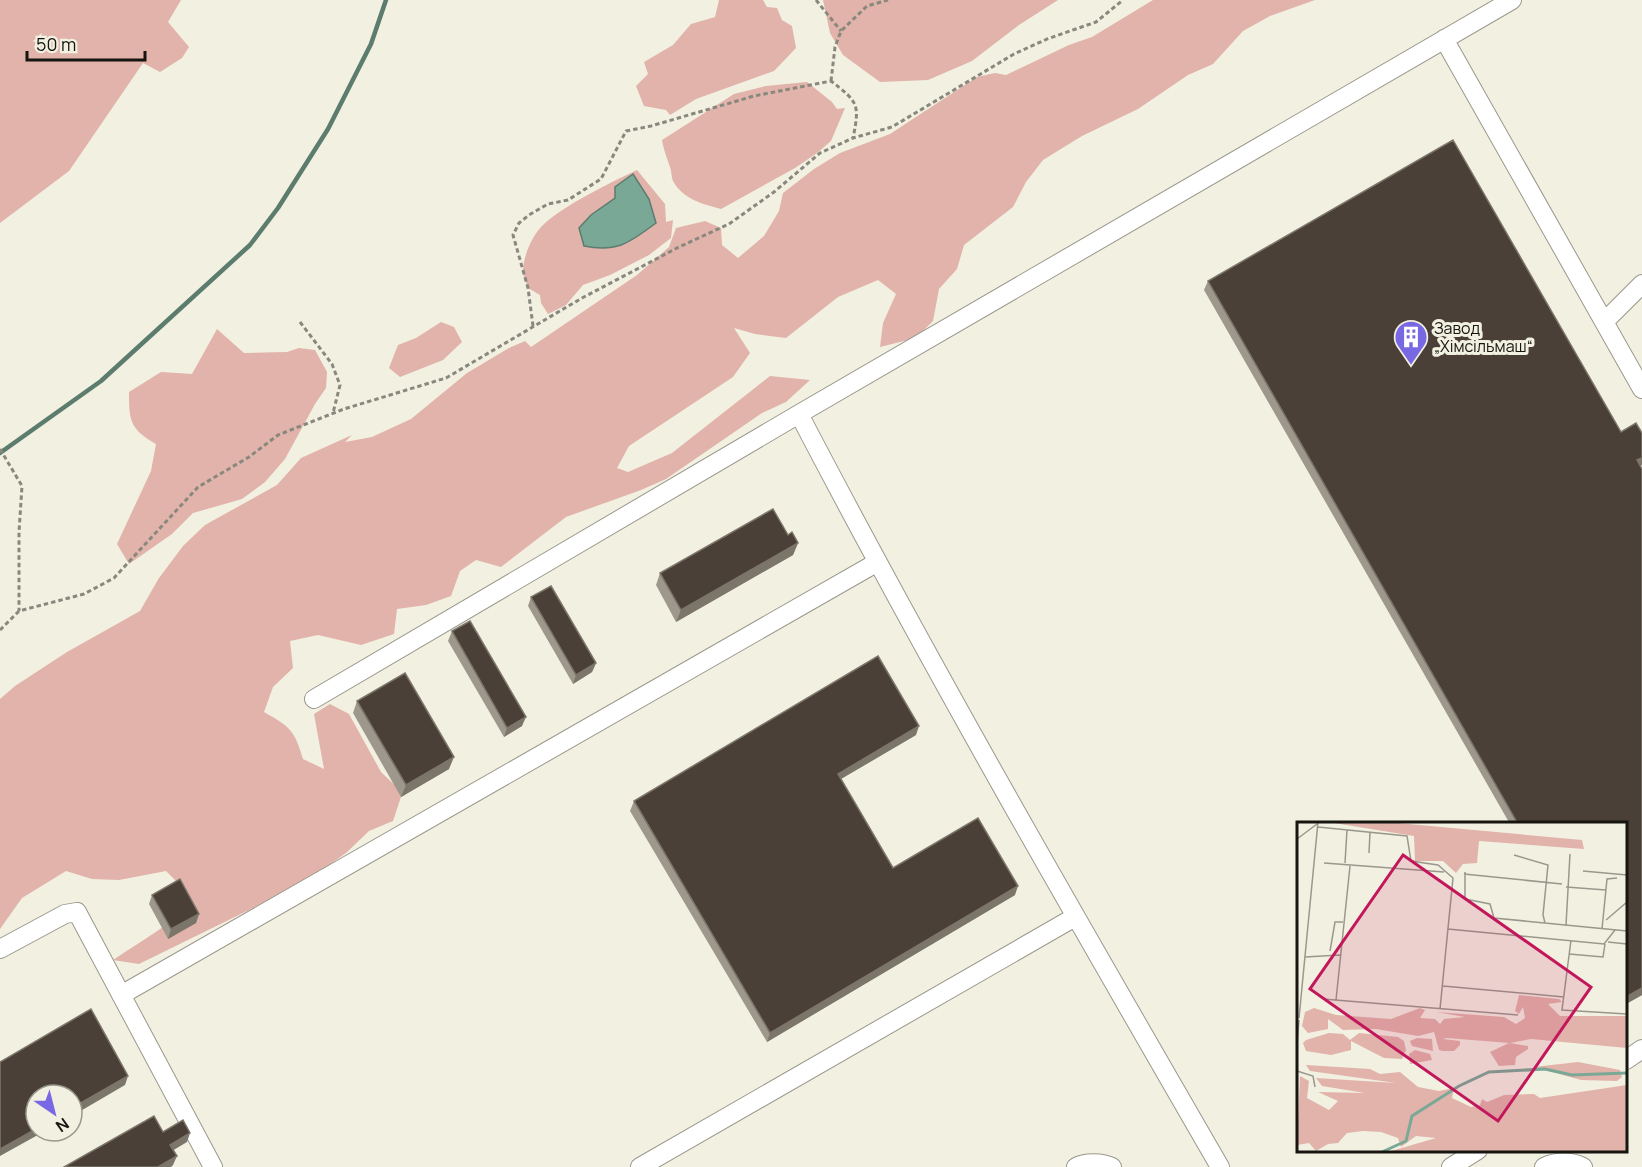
<svg xmlns="http://www.w3.org/2000/svg" width="1642" height="1167" viewBox="0 0 1642 1167" font-family="Manrope,sans-serif">
  <rect width="100%" height="100%" fill="#f2f0e1"/>
  <path fill="#e1b3aa" d="M0,0h181l-13,22 21,25 -7,11 -22,14 -17,-9 -74,108 -69,52z
    M719,0h44l4,7 10,1 5,12 10,6 4,22 -22,23 -78,28 -26,16 -4,-5 -22,-4 -8,-20 12,-12 -4,-12 29,-17 18,-21 24,-7z
    M823,0h235l-39,25 -47,36 -44,19 -48,2 -37,-27 -13,-22z
    M1153,0h162l-45,16 -27,15 -30,33 -25,11 -50,34 -56,27 -39,24 -17,22 -13,25 -49,38 -7,24 -18,20 -6,32 -17,17 -36,9 3,-24 13,-29 -18,-14 -40,17 -52,41 -31,-4 -21,-6 16,25 -17,24 -104,69 -12,22 11,4 44,-19 98,-77 40,4 -24,22 -24,11 -96,66 -25,11 -75,27 -65,50 -25,-7 -16,11 -9,25 -25,9 -29,4 -3,25 -33,11 -43,-10 -28,6 3,27 -20,19 -9,25c26,15 30,17 39,47l21,10 -10,-55 16,-10 19,10 32,58 24,23 -4,2 -8,24 -24,10 -23,22 -44,31 -163,80 -26,-4c22,-15 45,-28 66,-45l5,-26 -18,-18 -47,9 -27,-1 -26,-8 -44,27 -22,31v-230l15,-13 52,-34 73,-41 19,-33 24,-32 22,-21 72,-40 24,-27 51,-23 -7,7 27,-5 39,-18 56,-46 42,-25 16,-7 6,6 106,-72 32,-28 7,-19 29,-7 16,7 1,17 16,13 26,-22 15,-25 4,-18 31,-24 26,-16 50,-19 87,-57 18,-4 11,2 63,-30 23,-8z
    M807,82l25,20 5,7 8,-1 -14,33 -14,12 -22,15 -74,41c-19,-5 -38,-10 -48,-28 -2,-4 -1,-9 -3,-14 -3,-9 -6,-16 -8,-27l72,-46 32,-8z
    M637,170l28,34 1,18 7,-2 -2,18 -22,17 -39,20 -27,10 -17,20 -18,9 -7,-11 -1,-8 -12,-7c-2,-6 -5,-13 -5,-18 1,-16 10,-36 21,-46 22,-20 66,-41 93,-54z
    M441,322l13,5 8,15 -19,18 -43,17 -11,-9 9,-23 18,-7z
    M217,329l27,24 43,-1 12,-4 16,2 12,22 -1,16 -11,16 -30,55 -20,23 -23,17 -49,14 -21,21 -43,30 -12,-20 34,-73 5,-27c-26,-15 -27,-23 -27,-52l32,-20 31,2z"/>
  <path fill="#7aa897" stroke="#5c7c6e" stroke-width="1.5" d="M633,174l16,25 7,24c-26,19 -38,30 -72,23l-5,-18 12,-13 24,-17v-11z"/>
  <g fill="none" stroke-linecap="round" stroke-linejoin="round">
    <path stroke="#5c7c6e" stroke-width="4.5" d="M0,453l101,-72 149,-136 28,-37 50,-79 43,-85 15,-44"/>
    <g stroke="#9a988b" stroke-width="20">
      <path id="minor" d="M1444,39l198,350
        M1604,322l38,-38
        M799,414c133,255 277,504 421,753
        M314,699l485,-285 713,-414
        M0,949l65,-35 12,-2 136,255
        M121,995l755,-432
        M1626,1060l16,-11
        M640,1167l435,-250
        M1076,1167c9,-5 26,-5 36,0
        M1451,1167l27,-17
        M1544,1167c12,-6 27,-6 39,0"/>
    </g>
    <path stroke="#89887e" stroke-width="3" stroke-dasharray="4.5 3" stroke-linecap="butt" d="M816,0l25,31
      M831,81l4,-34 6,-16 26,-25 21,-6
      M300,322l32,42 8,21 -7,28
      M533,326l-5,-38 -15,-53 6,-12 10,-8 19,-11 20,-4 33,-21 25,-48 25,-5 103,-30 77,-15c27,21 29,23 22,57
      M0,449l22,37 -3,46v79
      M0,630l19,-19 65,-17 30,-16 84,-91 51,-30 29,-22 66,-26 102,-31 136,-80 97,-51 50,-23 45,-32 46,-39 33,-15 39,-11 122,-73 33,-15 49,-17 27,-22"/>
    <use href="#minor" stroke="#fff" stroke-width="18"/>
  </g>
  <path fill="#9e988c" d="M1208,281l413,151 21,1v32l-2,1 2,3v526l-16,9v-180h-116l-306,-534z
    M788,535l10,8 -5,12 -117,67 -20,-37 4,-12z
    M531,597l65,66 -4,9 -19,12 -45,-78z
    M452,631l70,95 -18,11 -56,-96z
    M357,701l92,68 -48,28 -48,-84z
    M916,735l-75,44 52,89 122,27 -248,147 -137,-231 4,-10z
    M152,895l47,19 -3,9 -28,16 -19,-35z"/>
  <path fill="#7c756a" d="M1642,458v7l-8,4 3,-9z
    M798,543l-5,12 -117,67 5,-12z
    M596,663l-4,9 -19,12 3,-9z
    M526,717l-4,9 -18,11 3,-9z
    M919,726l-3,9 -82,48 4,-9z
    M454,757l-5,12 -48,28 5,-12z
    M1018,886l-3,9 -248,147 3,-9z
    M199,914l-3,9 -28,16 3,-10z
    M1642,988v7l-16,9v-7z
    M128,1076l-3,9 -53,31v-8z
    M36,1129v2h9l-45,25v-7z
    M190,1133l-3,9 -20,12 3,-9z
    M177,1156l-4,9 -2,2h-13z"/>
  <path fill="#4a4037" stroke="#7c756a" stroke-width="1.5" d="M1453,140l168,292 15,-9 6,10v25l-5,2 5,9v519l-16,9v-173h-108l-310,-543z
    M773,509l15,26 4,-3 6,11 -117,67 -21,-37z
    M551,586l45,77 -20,12 -45,-78z
    M470,621l56,96 -19,11 -55,-97z
    M878,656l41,70 -81,48 55,94 85,-50 40,68 -248,147 -136,-232z
    M405,673l49,84 -48,28 -49,-84z
    M180,879l19,35 -28,15 -19,-34z
    M91,1009l37,67 -56,32v-13h-36v34l-36,20v-87z
    M154,1116l9,16 20,-12 7,13 -20,12 7,11 -19,11h-94z"/>
  <defs>
    <g id="building-pin" transform="scale(1.725)"><path d="M0 17L-7.5 6A9.5 9.5 0 1 1 7.5 6Z" fill="#7968e3" stroke="#f2f0e1"/><path d="M-4-6H4V6H1V3H-1V6H-4ZM-2.5-4.3h1.7v1.8h-1.7ZM.8-4.3h1.7v1.8H.8ZM-2.5-1h1.7V.8h-1.7ZM.8-1h1.7V.8H.8Z" fill="#fff"/></g>
  </defs>
  <g fill-rule="evenodd">
    <use href="#building-pin" x="1411" y="337"/>
  </g>
  <g text-anchor="middle" stroke-width="6" stroke-linejoin="round" paint-order="stroke">
    <g font-size="16" fill="#161510" stroke="#f2f0e1" text-anchor="start">
      <text x="1434" y="334">Завод<tspan x="1434" dy="18">„Хімсільмаш“</tspan></text>
    </g>
  </g>
  <g transform="translate(1297 822)">
    <rect width="330" height="330" fill="#f2f0e1"/>
    <path d="M31,0h59l195,18 2,9 -105,-8 -2,22 -14,1 -7,9 -13,-12h-28l-1,-25zM222,173l40,4 3,3 -14,2 12,12h67v32l-96,-9 -21,4 18,3v3l-12,8 -1,8 -16,1 -9,-14 19,-9 -62,-5 -4,1 17,2v4l-6,6h-11l-4,-1 -5,-18 -16,4 -42,-7 -33,1 -15,-11v10l-20,4 -6,-7 3,-14 9,-4 22,7 55,4 29,-11 5,2 -5,8 15,1 5,5 4,-5 21,-2 -29,-5 68,5 12,7 9,-6 -2,-11 -4,7 -4,-3zM32,211l14,1 7,6 9,-7 39,4 6,4 2,9 -4,9 -18,-1 -33,-17v9l-20,5 -25,-4 -3,-8 3,-3zM120,216l15,1 1,12 -21,-5 -2,-5zM118,228l15,4 2,6 -22,4 -1,-10zM281,240l42,8 2,7 -5,4 -36,-1 -47,-13zM9,243l64,4 10,5 20,-2 18,15 21,4 15,-3 -2,10 19,9 9,-2 2,-6 5,3 17,-7 30,-1 6,4 87,-13v67h-239l48,-14 -20,-2 -15,11 -3,-9 -17,-6 -18,-1 -16,2 -9,10 -10,1 -12,7 -7,-8 -12,2 3,-69 9,5 -2,17 22,12 9,-9 -20,-9 47,1 -43,-7 -6,-8 80,5 -86,-12z" fill="#e1b3aa"/>
    <path fill="none" stroke="#7aa897" stroke-width="3" d="M85,330l24,-11 6,-25 47,-30 30,-14 56,-3 27,6 55,-2"/>
    <path fill="none" stroke="#9a988d" stroke-width="1.5" d="M21,5l89,9 4,25 27,4 15,13 -13,131M0,17l20,-15M72,31l1,-21M217,33l34,10 -5,50 2,8M27,41l120,9M48,41l2,-33M286,49l44,4M168,50v27l25,5 4,14 133,13M167,52l98,10M269,65l40,3M309,98l21,-18M269,103l4,-71M151,107l156,15 11,-14M305,107l5,-50 10,-1M274,118l-9,70 65,4M311,120l19,2M33,129l5,-29h8M272,132l34,3 2,-13M8,135l35,-2M146,164l121,11M26,177l195,16M39,178l14,-134M2,196l19,-196M0,222l2,-24M0,249l16,5 2,11"/>
    <path fill="#c2185b" fill-opacity="0.15" stroke="#c2185b" stroke-width="3" d="M106,33l188,132 -93,134 -188,-132z"/>
    <rect width="330" height="330" fill="none" stroke="#161510" stroke-width="3"/>
  </g>
  <g transform="translate(54 1113) rotate(145)"><circle r="28" fill="#f2f0e1" stroke="#9a988d" stroke-width="1.5"/>
  <path d="M0-4.5L10 22L0 15L-10 22Z" fill="#7968e3"/>
  <text y="-9" font-size="16" font-weight="bold" text-anchor="middle" fill="#161510">N</text>
  </g>
  <path d="M27 51v9h118v-9" fill="none" stroke="#161510" stroke-width="3"/>
  <text x="36" y="51" font-size="18" fill="#161510" stroke="#f2f0e1" stroke-width="4.5" paint-order="stroke">50 m</text>
</svg>
